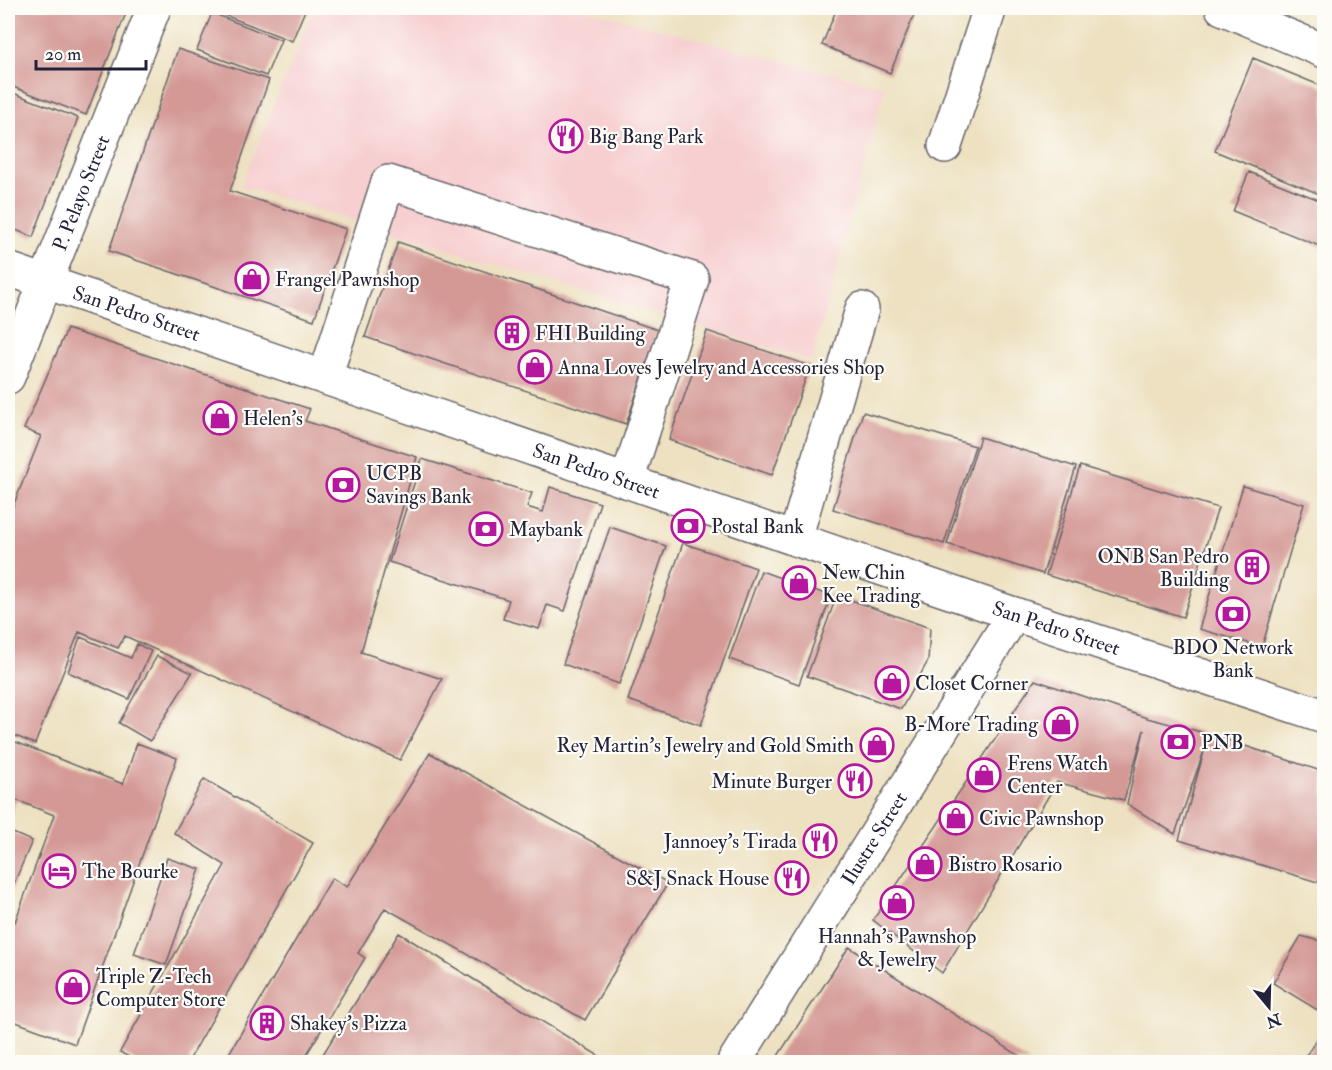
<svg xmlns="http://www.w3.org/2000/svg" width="1332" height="1070" viewBox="0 0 1332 1070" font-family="'IM FELL Double Pica',serif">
  <rect width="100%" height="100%" fill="#fdfcf7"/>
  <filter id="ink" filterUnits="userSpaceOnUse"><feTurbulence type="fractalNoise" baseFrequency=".0167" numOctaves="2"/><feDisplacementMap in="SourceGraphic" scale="12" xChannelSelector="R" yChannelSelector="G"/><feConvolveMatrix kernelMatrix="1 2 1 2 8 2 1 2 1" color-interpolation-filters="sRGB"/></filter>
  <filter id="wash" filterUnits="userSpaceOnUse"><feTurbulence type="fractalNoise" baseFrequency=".008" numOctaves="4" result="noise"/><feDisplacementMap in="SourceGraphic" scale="24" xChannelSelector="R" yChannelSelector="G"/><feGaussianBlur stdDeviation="1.35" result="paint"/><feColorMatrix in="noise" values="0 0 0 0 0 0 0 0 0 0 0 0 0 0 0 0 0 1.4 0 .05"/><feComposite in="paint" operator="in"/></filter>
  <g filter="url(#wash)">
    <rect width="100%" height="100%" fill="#ede1c1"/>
    <path fill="#f7cfd1" d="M314,8h265l306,79 -73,274 -571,-175z"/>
    <g id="blocks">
      <path fill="#d49995" d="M8,8h120l-42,107 -78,-30z
        M213,8h93l-14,33 -81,-31z
        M837,8h80l-27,65 -68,-28z
        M212,13l69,27 -15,36 -69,-26z
        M178,49l91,31 -39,111 116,38 -32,91 -205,-69z
        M1253,58l71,29v109l-109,-45z
        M8,91l70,27 -45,119 -25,-10z
        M1249,172l75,30v46l-91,-37z
        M398,242l260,88 -32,94 -261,-87z
        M67,329l243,80 -5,12 112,36 -56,195 81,27 -42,81 -275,-124 -7,12 -39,-16 -44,112 -27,-11v-214l33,-83 -17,-7z
        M707,331l103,35 -38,109 -103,-35z
        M863,412l112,34 -31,98 -111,-35z
        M980,437l96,30 -33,107 -96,-30z
        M422,459l110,34 -5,14 16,5 7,-25 50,16 -35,108 -18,-6 -8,24 -36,-10 6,-19 -120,-38z
        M1080,466l138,42 -35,109 -137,-42z
        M1243,486l61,18 -42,143 -63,-18z
        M610,527l56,19 -47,138 -56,-20z
        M683,543l73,25 -55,157 -73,-25z
        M761,571l70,25 -32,88 -70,-25z
        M837,595l93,33 -2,33 -27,48 -94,-33z
        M80,637l51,21 6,-14 14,7 -22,48 -61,-27z
        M157,656l35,17 -42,68 -31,-18z
        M1035,680l112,38 62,16 115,38v112l-145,-44 27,-95 -31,89 -48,-30 17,-74 -20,70 -67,-18 -115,191 -69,-53z
        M8,739l115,45 14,-41 40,15 -102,286 -67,-25v-100l7,3 39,-107 -38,-15 -8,22z
        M430,753l238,130 -83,137 -200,-112 -27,45 7,5 -63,104h-78l108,-184 15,9z
        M204,779l109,64 -125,219h-51l-17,-10 105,-187 -51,-32z
        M8,831l24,10 -22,52 -2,-1z
        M167,858l33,11 -34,96 -32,-11z
        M399,933l116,72 94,57h-291z
        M1301,936l23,6v72l-51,-31z
        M849,947l180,115h-255z
        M1324,1028v34h-22z"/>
    </g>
  </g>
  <g filter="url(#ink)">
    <use href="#blocks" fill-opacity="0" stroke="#69656a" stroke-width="1.5"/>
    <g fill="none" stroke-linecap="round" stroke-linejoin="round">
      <g stroke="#69656a" stroke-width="36">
        <g id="minor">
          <path d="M945,146l45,-138"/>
          <path id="s1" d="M8,377l146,-369"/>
          <path d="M325,377l63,-195 304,97 -65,202"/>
          <path d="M795,539l67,-230"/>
          <path id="s2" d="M734,1062l280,-448"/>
        </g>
      </g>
      <g stroke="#69656a" stroke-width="36">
        <g id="major">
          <path d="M1222,8l102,43"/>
          <path id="s3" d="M8,269l1006,345 310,102"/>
        </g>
      </g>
      <use href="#minor" stroke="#fff" stroke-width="33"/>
      <use href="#major" stroke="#fff" stroke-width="33"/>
    </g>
  </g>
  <defs>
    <g id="restaurant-ring" transform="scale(1.725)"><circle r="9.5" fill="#fdfcf7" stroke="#b5179e" stroke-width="1.5"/><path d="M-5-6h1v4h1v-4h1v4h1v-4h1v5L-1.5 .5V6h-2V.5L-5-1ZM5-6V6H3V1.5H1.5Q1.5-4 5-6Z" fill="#b5179e"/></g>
    <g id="shop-ring" transform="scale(1.725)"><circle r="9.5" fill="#fdfcf7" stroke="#b5179e" stroke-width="1.5"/><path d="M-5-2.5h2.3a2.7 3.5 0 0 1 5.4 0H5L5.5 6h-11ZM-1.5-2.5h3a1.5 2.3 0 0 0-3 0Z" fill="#b5179e"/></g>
    <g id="building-ring" transform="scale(1.725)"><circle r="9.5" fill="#fdfcf7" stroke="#b5179e" stroke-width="1.5"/><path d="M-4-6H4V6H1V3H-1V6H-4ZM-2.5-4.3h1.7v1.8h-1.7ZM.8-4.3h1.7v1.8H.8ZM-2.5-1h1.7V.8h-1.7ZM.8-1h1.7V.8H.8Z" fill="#b5179e"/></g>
    <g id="bank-ring" transform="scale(1.725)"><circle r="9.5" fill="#fdfcf7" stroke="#b5179e" stroke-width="1.5"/><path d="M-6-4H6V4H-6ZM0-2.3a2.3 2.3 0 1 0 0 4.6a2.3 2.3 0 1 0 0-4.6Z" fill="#b5179e"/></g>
    <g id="hotel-ring" transform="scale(1.725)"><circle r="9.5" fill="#fdfcf7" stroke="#b5179e" stroke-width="1.5"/><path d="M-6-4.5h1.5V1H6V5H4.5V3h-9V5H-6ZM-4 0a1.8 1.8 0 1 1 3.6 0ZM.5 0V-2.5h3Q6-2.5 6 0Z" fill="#b5179e"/></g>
  </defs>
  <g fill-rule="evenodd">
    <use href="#restaurant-ring" x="566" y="136"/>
    <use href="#shop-ring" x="252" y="279"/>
    <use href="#building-ring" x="512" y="333"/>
    <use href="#shop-ring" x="535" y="367"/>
    <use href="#shop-ring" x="220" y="418"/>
    <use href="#bank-ring" x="343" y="485"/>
    <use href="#bank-ring" x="688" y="526"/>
    <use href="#bank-ring" x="486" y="529"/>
    <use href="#building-ring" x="1252" y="567"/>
    <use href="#shop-ring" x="799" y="583"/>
    <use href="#bank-ring" x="1233" y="614"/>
    <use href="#shop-ring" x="892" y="683"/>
    <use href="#shop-ring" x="1061" y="724"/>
    <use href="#bank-ring" x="1178" y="742"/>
    <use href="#shop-ring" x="877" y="745"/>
    <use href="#shop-ring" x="984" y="775"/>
    <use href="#restaurant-ring" x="855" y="781"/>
    <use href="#shop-ring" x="956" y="818"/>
    <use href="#restaurant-ring" x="820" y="841"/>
    <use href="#shop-ring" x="925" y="864"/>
    <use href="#hotel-ring" x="59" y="871"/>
    <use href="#restaurant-ring" x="792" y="878"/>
    <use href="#shop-ring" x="897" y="903"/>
    <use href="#shop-ring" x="73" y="987"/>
    <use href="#building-ring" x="267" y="1023"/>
  </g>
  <g text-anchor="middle" stroke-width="4.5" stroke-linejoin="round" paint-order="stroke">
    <g font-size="20" fill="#22223b" stroke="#fdfcf7" text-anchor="start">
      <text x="589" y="143">Big Bang Park</text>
      <text x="275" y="286">Frangel Pawnshop</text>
      <text x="535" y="340">FHI Building</text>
      <text x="558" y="374">Anna Loves Jewelry and Accessories Shop</text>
      <text x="243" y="425">Helen's</text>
      <text x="366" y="480">UCPB<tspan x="366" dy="23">Savings Bank</tspan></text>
      <text x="711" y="533">Postal Bank</text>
      <text x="509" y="536">Maybank</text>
      <text x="1229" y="563" text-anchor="end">ONB San Pedro<tspan x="1229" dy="23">Building</tspan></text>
      <text x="822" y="579">New Chin<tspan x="822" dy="23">Kee Trading</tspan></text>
      <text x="1233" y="654" text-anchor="middle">BDO Network<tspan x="1233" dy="23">Bank</tspan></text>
      <text x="915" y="690">Closet Corner</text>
      <text x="1038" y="731" text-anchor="end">B-More Trading</text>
      <text x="1201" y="749">PNB</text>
      <text x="854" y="752" text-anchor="end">Rey Martin's Jewelry and Gold Smith</text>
      <text x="1007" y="770">Frens Watch<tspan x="1007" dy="23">Center</tspan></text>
      <text x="832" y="788" text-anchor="end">Minute Burger</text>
      <text x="979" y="825">Civic Pawnshop</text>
      <text x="797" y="848" text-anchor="end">Jannoey's Tirada</text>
      <text x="948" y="871">Bistro Rosario</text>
      <text x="82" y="878">The Bourke</text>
      <text x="769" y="885" text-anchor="end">S&amp;J Snack House</text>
      <text x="897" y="943" text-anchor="middle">Hannah's Pawnshop<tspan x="897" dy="23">&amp; Jewelry</tspan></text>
      <text x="96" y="983">Triple Z-Tech<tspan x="96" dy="23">Computer Store</tspan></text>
      <text x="290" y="1030">Shakey's Pizza</text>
    </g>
    <g font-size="20" fill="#22223b" stroke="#fdfcf7">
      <text dy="7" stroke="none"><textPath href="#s1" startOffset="198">P. Pelayo Street</textPath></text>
      <text dy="7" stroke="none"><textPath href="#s3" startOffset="136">San Pedro Street</textPath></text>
      <text dy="7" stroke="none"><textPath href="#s3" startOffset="622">San Pedro Street</textPath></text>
      <text dy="7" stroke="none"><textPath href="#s3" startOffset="1108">San Pedro Street</textPath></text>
      <text dy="7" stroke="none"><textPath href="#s2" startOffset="264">Ilustre Street</textPath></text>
    </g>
  </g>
  <rect width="1332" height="1070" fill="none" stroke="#fdfcf7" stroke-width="30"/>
  <g transform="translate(1269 1007) rotate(161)" stroke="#fdfcf7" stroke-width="4.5" paint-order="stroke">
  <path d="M0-4.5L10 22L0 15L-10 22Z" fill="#22223b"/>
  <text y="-9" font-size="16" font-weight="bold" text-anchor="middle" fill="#22223b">N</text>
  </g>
  <path d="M36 60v9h110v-9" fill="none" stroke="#22223b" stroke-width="3"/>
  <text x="45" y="60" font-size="18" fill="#22223b" stroke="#fdfcf7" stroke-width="4.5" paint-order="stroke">20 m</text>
</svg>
